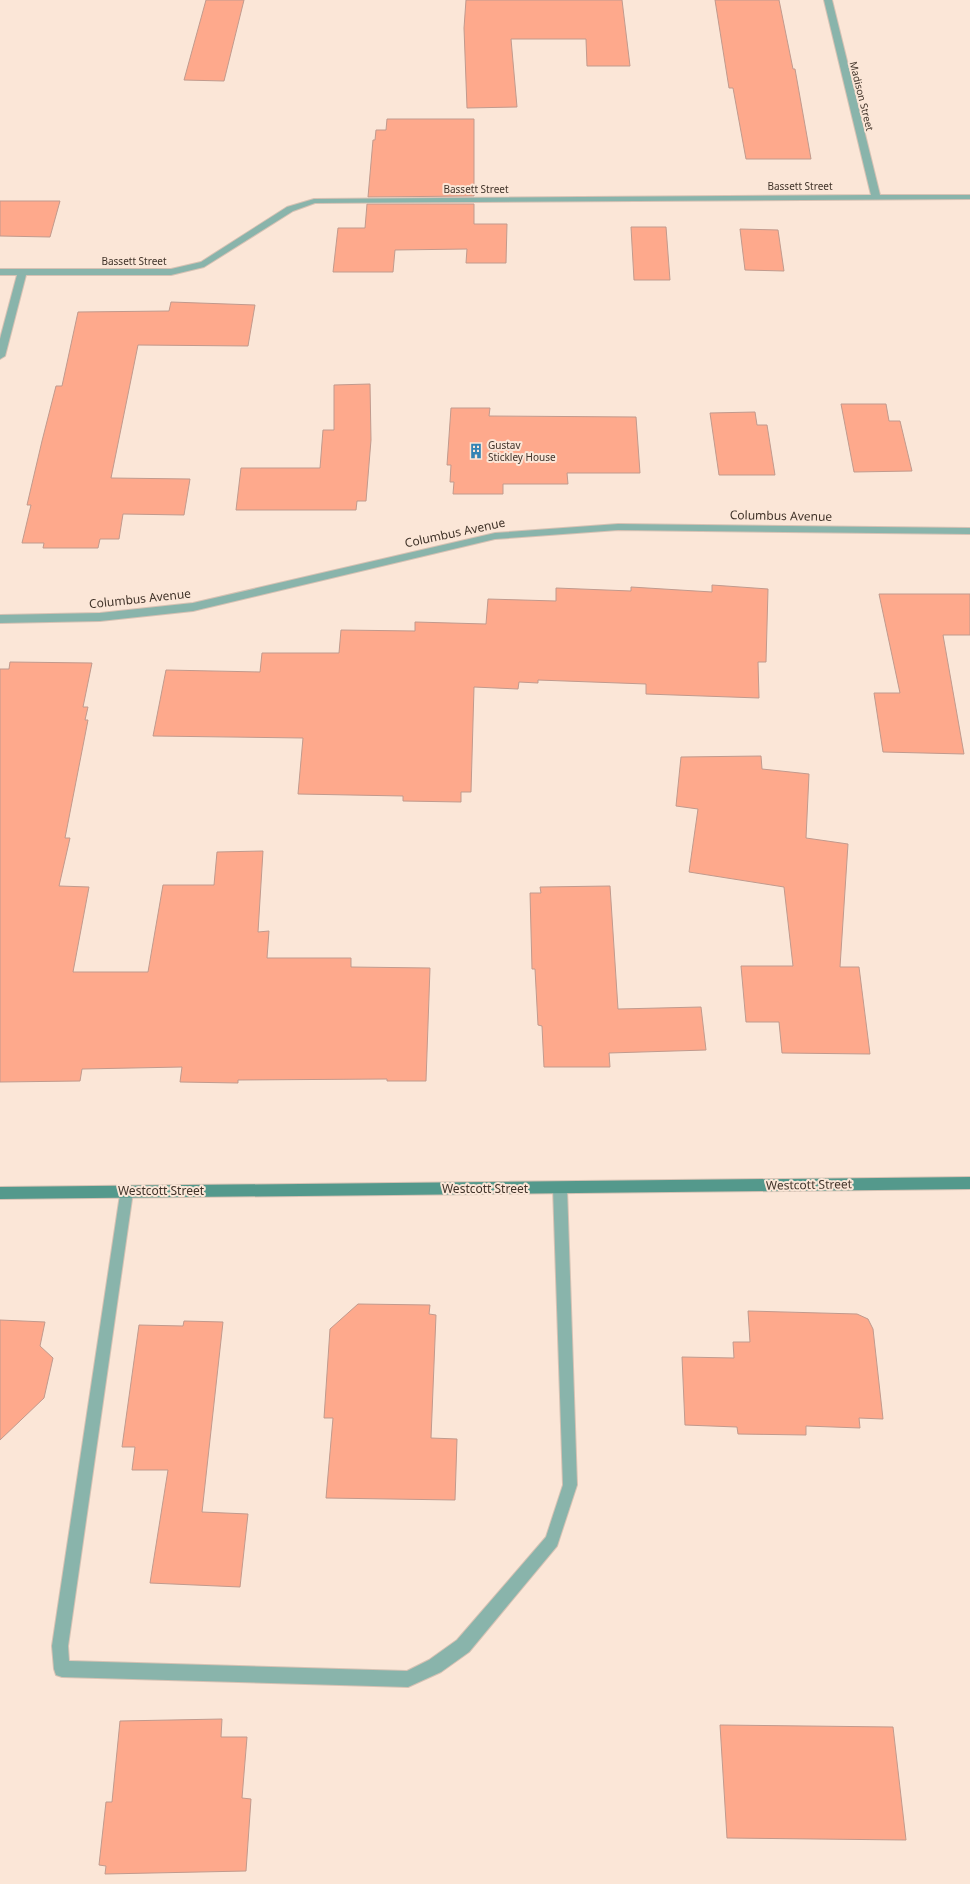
<svg xmlns="http://www.w3.org/2000/svg" width="970" height="1884" viewBox="0 0 970 1884" font-family="'Noto Sans',sans-serif">
  <rect width="100%" height="100%" fill="#fbe6d7"/>
  <path fill="#fea98c" stroke="#c19a8d" d="M206,0h38l-20,81 -40,-1z
    M466,0h156l8,66h-43l-1,-27h-75l6,68 -50,1 -3,-80z
    M715,0h64l14,69h2l16,90h-65l-13,-71h-4z
    M387,119h87v77l-106,1 5,-57h2l1,-10h10z
    M0,201h60l-10,36 -50,-1z
    M367,204h107v20h33l-1,39h-40l1,-14 -72,1 -2,22h-60l5,-44h27z
    M631,227h35l4,53h-36z
    M740,229l38,1 6,41 -39,-1z
    M171,302l84,3 -7,41 -110,-1 -27,133 79,1 -6,36 -61,-1 -4,25h-19l-2,9h-55l1,-5h-22l9,-38h-4l15,-64 14,-55h6l16,-74 91,-1z
    M370,384l1,56 -5,61h-9l-1,9h-120l5,-42h79l3,-38h11v-45z
    M841,404h45l3,17h11l12,50 -58,1z
    M451,408h39l-1,8 147,1 4,56h-73l1,11h-65v10h-50l1,-12h-4l1,-17h-4z
    M755,412l2,13h10l8,50h-56l-9,-62z
    M712,585l56,4 -2,73h-8l1,36 -113,-4v-10l-108,-4v3l-19,-1 -1,7 -44,-2 -3,105h-10v10l-58,-1v-5l-105,-2 5,-56 -150,-2 13,-66 94,2 2,-19h77l2,-23 74,1v-9l71,2 2,-25 68,2v-13l75,3v-4l81,5z
    M879,594h91v41h-27l21,119 -81,-2 -9,-59h26z
    M10,662l82,1 -9,44h5l-3,13h3l-23,118h5l-11,48 30,1 -16,85h75l15,-87h51l3,-33 46,-1 -5,81 11,-1 -2,27h84v9l79,1 -4,113h-39v-2l-149,1v3l-58,-1 2,-15 -100,2 -2,12 -80,1v-413h9z
    M761,756l1,13 47,5 -3,64 42,6 -8,123h19l11,87 -88,-1 -3,-31h-33l-5,-56h52l-9,-79 -95,-15 9,-63 -22,-3 5,-49z
    M610,886l8,123 83,-2 5,43 -97,3 1,14h-66l-2,-41 -4,-1 -3,-56h-3l-2,-76h11l-1,-6z
    M358,1304l72,1 -1,9 7,1 -5,123 26,1 -2,61 -129,-2 7,-80h-9l6,-89z
    M748,1311l109,3 11,5 5,10 10,90 -24,-1 1,10 -54,-2v9l-68,-1 -1,-7 -52,-2 -3,-68 52,1 -1,-16h17z
    M0,1320l45,2 -5,24 13,12 -9,40 -44,42z
    M184,1321l39,1 -21,190 46,2 -8,73 -90,-4 18,-113h-36l3,-23h-13l17,-122 44,1z
    M222,1719l-1,18h26l-5,61 9,1 -5,72 -141,3 1,-8 -7,-1 7,-63h6l8,-81z
    M720,1725l173,2 13,113 -179,-2z"/>
  <g fill="none" stroke-linecap="round" stroke-linejoin="round">
    <g stroke="#d6c2b4" stroke-width="2">
      <path id="lane" d="M560,1182l5,2 2,4 10,297 -20,61 -88,106 -28,20 -33,15 -346,-10 -6,-2 -2,-6 -2,-23 69,-458 5,-2 5,2 2,4 -65,454 1,15 338,10 22,-11 28,-20 89,-103 17,-52 -10,-297 2,-4z"/>
    </g>
    <g stroke="#d6c2b4" stroke-width="2">
      <path id="street" d="M824,0h8l48,195h90v4l-655,4 -22,8 -89,56 -33,8h-145l-21,81 -5,3v-20l17,-64h-17v-6h171l30,-7 86,-55 27,-8 557,-4z
        M618,524l352,4v6l-352,-4 -123,9 -302,72 -93,10 -100,2v-8l100,-2 93,-10 302,-70z"/>
    </g>
    <g stroke="#d6c2b4" stroke-width="2">
      <path id="secondary" d="M970,1177v12l-970,10v-12z"/>
    </g>
    <use href="#lane" fill="#89b4ab" fill-rule="evenodd"/>
    <use href="#street" fill="#89b4ab" fill-rule="evenodd"/>
    <use href="#secondary" fill="#54998c" fill-rule="evenodd"/>
  </g>
  <defs>
    <g id="building-bare" transform="scale(1.2)"><path d="M-4-6H4V6H1V3H-1V6H-4ZM-2.5-4.3h1.7v1.8h-1.7ZM.8-4.3h1.7v1.8H.8ZM-2.5-1h1.7V.8h-1.7ZM.8-1h1.7V.8H.8Z" fill="#3383b4" stroke="#fbe6d7" stroke-width="2.5" paint-order="stroke"/></g>
  </defs>
  <g fill-rule="evenodd">
    <use href="#building-bare" x="476" y="451"/>
  </g>
  <g text-anchor="middle" stroke-width="4" stroke-linejoin="round" paint-order="stroke">
    <g font-size="10" fill="#403329" stroke="#fbe6d7">
      <text transform="translate(862 96) rotate(76)" y="4">Madison Street</text>
      <text x="800" y="190">Bassett Street</text>
      <text x="476" y="193">Bassett Street</text>
      <text x="134" y="265">Bassett Street</text>
    </g>
    <g font-size="10" fill="#403329" stroke="#fbe6d7" text-anchor="start">
      <text x="488" y="449">Gustav<tspan x="488" dy="12">Stickley House</tspan></text>
    </g>
    <g font-size="12" fill="#403329" stroke="#fbe6d7">
      <text transform="translate(781 516) rotate(1)" y="4">Columbus Avenue</text>
      <text transform="translate(455 533) rotate(-12)" y="4">Columbus Avenue</text>
      <text transform="translate(140 599) rotate(-6)" y="4">Columbus Avenue</text>
      <text transform="translate(809 1185) rotate(-1)" y="4">Westcott Street</text>
      <text x="485" y="1193">Westcott Street</text>
      <text x="161" y="1195">Westcott Street</text>
    </g>
  </g>
</svg>
